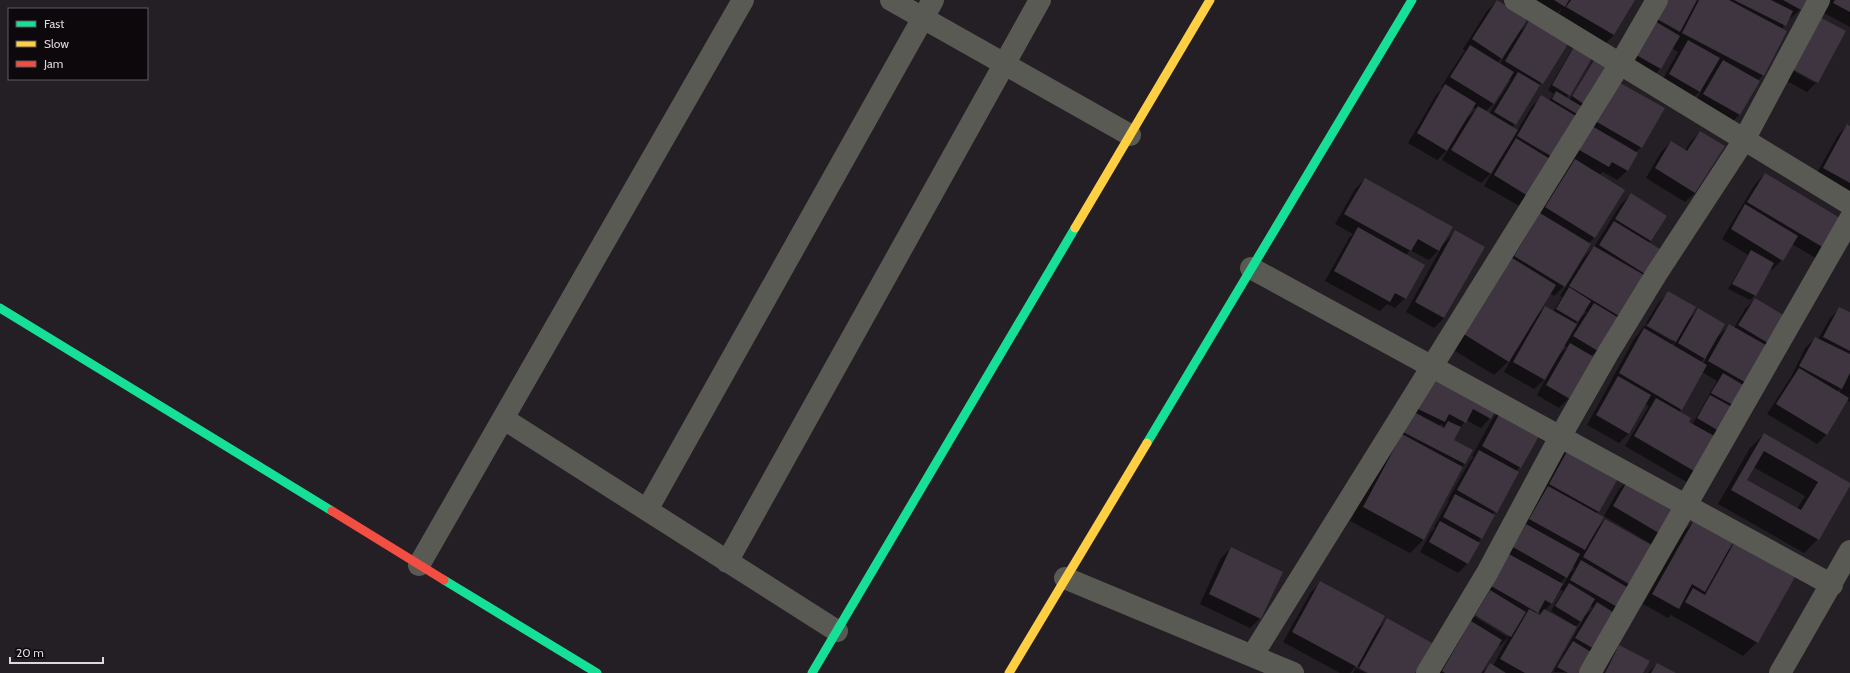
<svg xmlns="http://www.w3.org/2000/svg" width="1850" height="673" viewBox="0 0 1850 673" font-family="Cabin,sans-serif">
  <rect width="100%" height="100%" fill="#241f24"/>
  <path fill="#0007" fill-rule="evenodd" d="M1527,0h107l-20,35 -10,10 -47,-28 5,-9 -8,8z
    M1654,0h152l-6,10 -10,9 -1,-1 -7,11 -19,46 -6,6 -17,33 -10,10 -36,-20 8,-15 -12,12 -30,-17 18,-32 -6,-4 -12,21 -9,9 -31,-17z
    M1831,0h19v27l-26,-14z
    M1497,1l22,31 11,-10 36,22 -54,84 5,3 15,-25 10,-9 7,4 5,-7 -6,-4 23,-39 4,-5 -6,49 -3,3 3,2 23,-37 4,-5 15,9 -88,141 -39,-22 8,-14 -11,11 -39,-23 7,-12 -12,12 -29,-17 28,-48 7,-7 -2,-1 20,-31 4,-5 -2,-2 24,-38zM1504,56l-4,8 -3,-1zM1509,79l2,1 -22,34 -4,-2 8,-8zM1472,107l4,2 -11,11z
    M1845,31l-28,51 -10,10 -33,-18 6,-11 35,20z
    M1604,90l59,19 -22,38 -6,6 2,1 -10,17 -10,9 -14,-8 -4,3 25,16 -30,47 -6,6 -24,42 -10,10 -4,-3 -12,21 7,-7 8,5 9,-15 -2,-1 24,-39 10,-10 27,-43 10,-9 20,46 -3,2 -3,30 -48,78 -6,5 -22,42 -10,10 -22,-13 9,-17 -12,11 -30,-17 7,-13 -17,16 -45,-28 116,-177 8,-8 -8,-5zM1584,311l3,1 -6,5zM1580,319l-5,10 -2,-1 2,-4zM1564,345l3,2 -9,9z
    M1847,125l3,2v71l-36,-20 24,-43z
    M1700,132l-5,61 -10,9 -39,-24 15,-26 10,-10 14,9 5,-9z
    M1765,174l85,51 -26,38 -32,-19 -10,16 -10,10 -2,-2 -15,27 -5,5 -22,-11 20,-34 -26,-16 33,-55z
    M1365,179l78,65 13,-13 27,16 -39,71 -10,10 -28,-16 35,-64 -12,12 -19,-10 -4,5 -1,43 -10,10 -8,-4 -7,7 -55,-30 24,-43 4,-4 -18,-10 20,-35z
    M1669,292l19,28 11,-10 18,27 13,-12 4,3 11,-19 10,-10 33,20 -93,168 -70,-41 24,-40 -4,-2 -16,29 -10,10 -32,-18 47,-86 11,-14 28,17v-2l-27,-17 13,-21zM1676,341l-3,5 -2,-1zM1707,356l-4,8 -3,-2zM1702,372l15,9 -25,44 -5,-3 -8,-10z
    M1840,308l10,5v89l-3,-2 -20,34 -10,10 -50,-30 24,-37 14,-29 10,-10 3,1 12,-21zM1842,387l-3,6 -2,-1z
    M1426,381l64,37 -9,10 -15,-8 -6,8 -7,13 11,23 -40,75 -14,14 -60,-32zM1441,424l3,2 -2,2 -3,-2z
    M1503,408l17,59 -4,4 -49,93 -9,9 -38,-21 11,-20 4,-4 -1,-1 15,-26 -1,-1 22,-39 4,-4 -2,-1 21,-38z
    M1764,434l86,50 -32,55 -14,14 -86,-49 32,-56zM1753,467l52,29 -8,13 -51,-29z
    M1570,448l28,63 -2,3 2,14 7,-8 55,32 -70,121 -37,-1 31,-54 -9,9 -25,46h-68l8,-8 3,1 16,-30 -9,10 -2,-2 -18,29h-43l35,-58 36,22v-3l-35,-21 87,-156zM1572,566l3,2 -6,6zM1569,574l-6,12 -3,-3zM1559,589l4,2 -12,20 19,12v1l-25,-14 7,-7zM1590,606l3,2 -9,9zM1538,611l3,2 -3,3 -3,-2z
    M1629,479l55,32 -26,37 -54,-32 15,-27z
    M1694,521l33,30 8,-7 22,98 -14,14 -72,-41 -3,3 -25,-14 41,-73z
    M1231,548l29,70 -10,10 -50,-24 21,-46z
    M1321,582l56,48 11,-11 26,54h-44l-15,-8v2l-5,6h-10l-57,-31 28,-50z
    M1620,646l22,27h-38l11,-22z
    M1657,664l17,9h-26z
    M1356,668l10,5h-13z"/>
  <path fill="#3e3540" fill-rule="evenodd" d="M1497,0l30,20 -25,39 -30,-20z
    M1554,0h15l-4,7z
    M1571,0h64l-21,35 -48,-28z
    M1658,0h39l-17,32 -30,-17z
    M1699,0h30l58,31 -23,45 -82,-43z
    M1734,0h37l22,11 -7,15z
    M1783,0h24l-6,10z
    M1835,0h15v12l-17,-9z
    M1812,13l34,18 -28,52 -35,-19z
    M1648,17l32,19 -19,33 -32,-18z
    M1529,21l39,23 -25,40 -38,-23z
    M1688,40l32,18 -20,34 -31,-18z
    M1470,45l44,27 -20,32 -44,-27z
    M1575,45l18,11 -23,40 -18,-11z
    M1596,57l16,10 -24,40 -16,-11z
    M1723,60l37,21 -20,34 -37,-21z
    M1518,72l22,13 -24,40 -22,-13z
    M1613,79l52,29 -23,40 -52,-30z
    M1445,84l31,19 -29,48 -30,-18z
    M1556,91l30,18 -4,8 -30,-18z
    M1541,95l40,24 -25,40 -39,-23z
    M1478,106l40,24 -27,44 -40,-24z
    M1587,123l51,30 -10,18 -16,-9 -3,5 -35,-20z
    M1847,124l3,2v57l-27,-15z
    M1700,131l25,15 -30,47 -40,-25 16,-27 16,10z
    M1516,138l39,24 -22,37 -39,-24z
    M1575,159l50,31 -30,48 -50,-31z
    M1765,173l85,51 -16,30 -87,-52z
    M1365,178l88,49 -14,24 -21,-12 -7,12 -67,-37z
    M1631,193l36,23 -16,25 -36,-22z
    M1745,204l53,32 -15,25 -52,-32z
    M1540,213l51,31 -26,43 -51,-31z
    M1614,221l46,28 -15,25 -46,-29z
    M1358,227l67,38 -19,34 -11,-6 -5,9 -56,-31z
    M1455,230l30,17 -41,71 -29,-16z
    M1594,246l50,29 -25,41 -50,-30z
    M1751,250l23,13 -18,33 -24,-12z
    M1509,256l47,29 -47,77 -47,-29z
    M1569,287l22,14 -13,21 -22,-13z
    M1668,291l28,16 -20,35 -29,-16z
    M1755,298l35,21 -17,27 -35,-21z
    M1594,303l25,15 -21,33 -25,-15z
    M1545,306l32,18 -32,56 -32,-18z
    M1839,307l11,5v39l-27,-14z
    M1698,308l27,16 -20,35 -27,-16z
    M1729,324l42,24 -14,41 -49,-28z
    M1644,328l63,37 -25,45 -63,-37z
    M1815,337l35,17v19l-8,16 -43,-23z
    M1570,343l24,14 -24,42 -24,-14z
    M1799,368l50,30 -22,37 -51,-31z
    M1436,370l63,33 -8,16 -18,-10 -7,14 -17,-9 -4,8 -29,-14z
    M1723,373l32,19 -11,19 -33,-18z
    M1618,376l33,19 -22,39 -33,-19z
    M1710,395l33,18 -14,24 -32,-19z
    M1656,398l35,20 -2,4 38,21 -21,35 -72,-42z
    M1503,407l40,22 -22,39 -39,-22z
    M1414,412l30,16 4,-7 13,6 -7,13 19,10 -8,14 -62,-32z
    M1764,433l86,50v3l-31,54 -88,-50zM1764,451l54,31 -17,28 -54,-30z
    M1402,434l61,33 -39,73 -61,-33z
    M1570,446l50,29 -21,37 -50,-28z
    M1479,450l40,22 -22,41 -40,-23z
    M1629,478l56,33 -16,28 -56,-33z
    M1548,486l56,31 -19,33 -56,-31z
    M1455,494l40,21 -13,24 -39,-22z
    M1605,519l57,32 -23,39 -56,-33z
    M1694,520l39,22 -28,50 -13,-8 -13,25 -27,-15z
    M1440,521l40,22 -12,21 -39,-22z
    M1526,524l54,30 -13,24 -54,-31z
    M1734,543l61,34 -37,66 -73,-41 8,-14 12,7z
    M1231,547l52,25 -22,47 -52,-25z
    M1509,554l54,30 -11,20 -7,-4 -7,13 -47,-27z
    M1581,560l56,33 -11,19 -56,-32z
    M1320,581l65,35 -28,51 -65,-35z
    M1569,583l26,16 -14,23 -26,-16z
    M1490,590l36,22 -15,25 -36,-22z
    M1597,602l27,17 -21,35 -28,-16z
    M1529,609l11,6 4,-6 33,18 -26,46h-26l-25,-14z
    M1387,618l45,25 -17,30h-47l-9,-5z
    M1471,621l31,19 -21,33h-36l-3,-2z
    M1573,641l28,17 -10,15h-23l-11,-6z
    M1619,645l31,16 -7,12h-38z
    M1490,663l16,10h-22z
    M1657,663l19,10h-25z"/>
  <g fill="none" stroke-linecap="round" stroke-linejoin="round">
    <path stroke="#5a5a54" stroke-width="22" d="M891,0l239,135
      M1515,0l335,204
      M1251,268l581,317
      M504,419l333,212
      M647,510l286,-510
      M727,562l313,-562
      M419,565l324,-565
      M1065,578l228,95
      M1252,656l368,-592 37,-64
      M1427,673l60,-100 73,-136 48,-84 49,-80 87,-133 75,-140
      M1590,673l260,-454
      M1780,673l70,-122"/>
    <path stroke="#16e098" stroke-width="9" d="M0,308l332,203
      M1147,443l265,-443
      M444,580l153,93
      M812,673l263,-445"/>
    <path stroke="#ffcf43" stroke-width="9" d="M1075,228l135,-228
      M1009,673l138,-230"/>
    <path stroke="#f24e42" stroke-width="9" d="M332,511l112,69"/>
  </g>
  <rect x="8" y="8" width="140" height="72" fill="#0c080c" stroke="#605b60"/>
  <rect x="16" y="21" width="20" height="6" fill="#16e098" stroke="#605b60"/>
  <text x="44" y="28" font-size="12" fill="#ddd7dd">Fast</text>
  <rect x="16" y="41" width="20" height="6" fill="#ffcf43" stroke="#605b60"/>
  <text x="44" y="48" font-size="12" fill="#ddd7dd">Slow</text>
  <rect x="16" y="61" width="20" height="6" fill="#f24e42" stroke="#605b60"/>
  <text x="44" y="68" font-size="12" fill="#ddd7dd">Jam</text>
  <path d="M10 657v6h93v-6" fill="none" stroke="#ddd7dd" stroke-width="2"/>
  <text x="16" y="657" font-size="12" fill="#ddd7dd" stroke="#0c080c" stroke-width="3" paint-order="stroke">20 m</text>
</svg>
